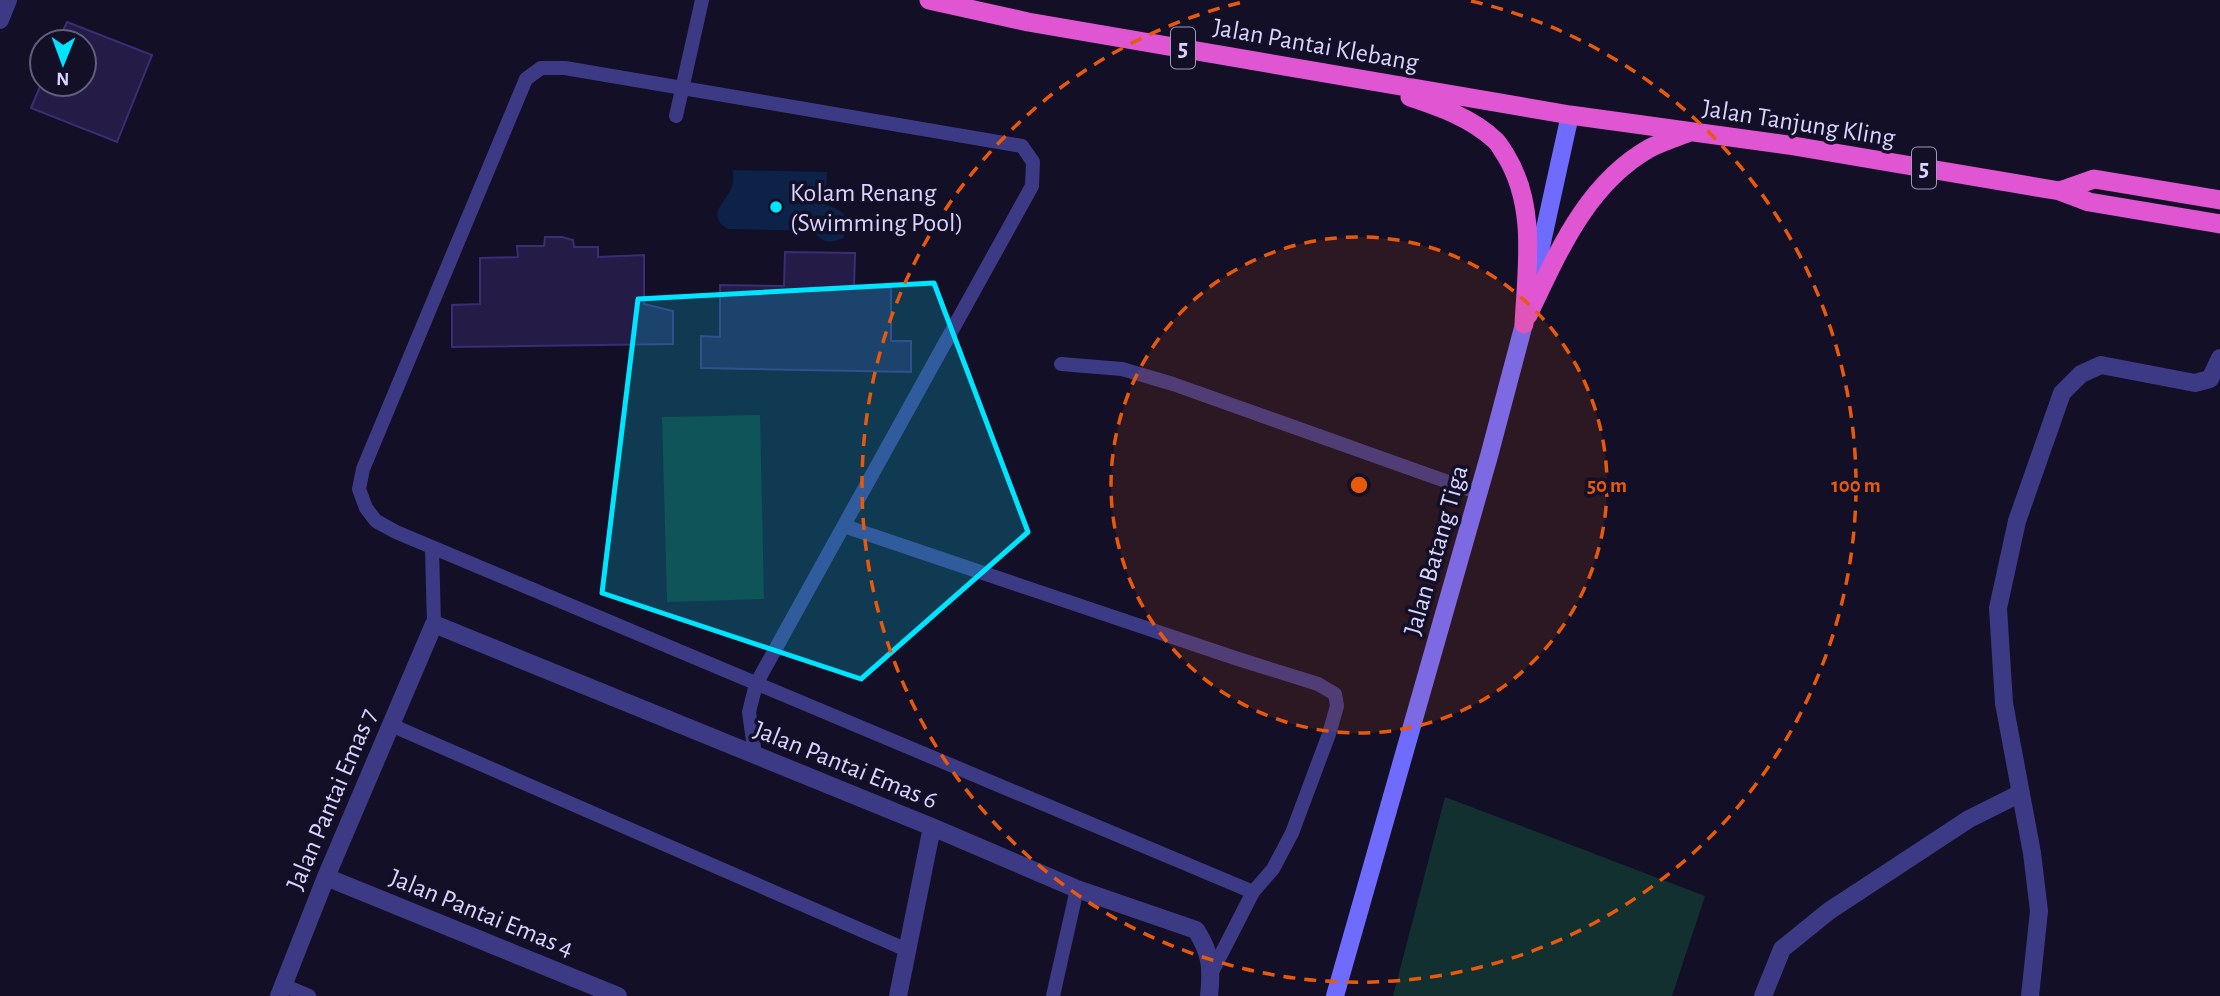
<svg xmlns="http://www.w3.org/2000/svg" width="2220" height="996" viewBox="0 0 2220 996" font-family="'Alegreya Sans',sans-serif">
  <rect width="100%" height="100%" fill="#130f26"/>
  <path fill="#12302f" d="M760,415l4,184 -97,3 -5,-185z
    M1445,797l260,99 -33,100h-279z"/>
  <path fill="#0c2248" d="M733,170l94,2 -1,33c19,5 27,14 17,33 -13,6 -21,5 -30,-7l-85,-2c-23,-14 -3,-26 3,-40 3,-6 2,-13 2,-19z"/>
  <path fill="#241b47" stroke="#3b2d73" stroke-width="2" d="M67,22l85,33 -35,87 -86,-34 11,-26v2h42v-42h-26z
    M545,237h17l11,3 1,7h24v10l46,-2v49l29,7v33l-221,3v-42l28,-1v-46l38,-1 -1,-11h27z
    M785,252l70,1 -1,34 37,1v53h20v31l-210,-4v-32l19,1v-52l64,1z"/>
  <g fill="none" stroke-linecap="round" stroke-linejoin="round">
    <path stroke="#3d3a85" stroke-width="14" d="M676,116l26,-116
      M1061,364l61,5 51,15 306,109
      M844,526l391,132 83,26 17,10 2,12 -8,28 -37,99 -19,36 -20,23
      M432,548l2,76
      M391,725l516,225
      M755,755l-6,-43 7,-28 276,-498 1,-24 -11,-16 -457,-78h-24l-15,11 -163,390 -4,20 7,19 10,13 20,11 857,360 -42,82
      M283,985l26,11
      M1053,996l24,-107"/>
    <path stroke="#3d3a85" stroke-width="18" d="M0,20l8,-20
      M326,877l292,119
      M279,996l47,-119 108,-253 498,203 145,62 119,41c15,23 16,39 13,66
      M898,996l34,-169
      M1763,996l19,-47 47,-38 140,-92 52,-26
      M2030,996l9,-85 -7,-58 -28,-150 -6,-95 19,-87 45,-128 19,-19 20,-9 94,18 15,-4 10,-21"/>
    <path stroke="#6f6bff" stroke-width="18" d="M1335,996l154,-540 35,-132 46,-209"/>
    <path stroke="#e055d1" stroke-width="19" d="M929,0l99,22 542,93 218,30 272,46 29,11 131,22
      M1410,97c30,10 62,21 86,44 4,4 6,9 9,13 32,51 22,113 19,170
      M2060,191l34,-12 126,21
      M1528,315c30,-62 58,-131 122,-167 12,-6 27,-11 40,-16"/>
  </g>
  <path fill="#00e5ff" fill-opacity="0.2" stroke="#00e5ff" stroke-width="5" stroke-linejoin="round" d="M934,283l94,249 -167,147 -259,-86 36,-294z"/>
  <circle cx="1359" cy="485" r="248" fill="#e8590c" fill-opacity=".12"/>
  <g fill="none" stroke="#e8590c" stroke-width="3.5" stroke-dasharray="12 9">
    <circle cx="1359" cy="485" r="248"/>
    <path d="M1471 1A497 497 0 1 1 1247 1"/>
  </g>
  <circle fill="#00e5ff" stroke="#130f26" stroke-width="2.5" cx="776" cy="207" r="7"/>
  <g text-anchor="middle" stroke-width="7" stroke-linejoin="round" paint-order="stroke">
    <g fill="#130f26" stroke="#9e99be" stroke-width="2">
      <rect x="1171" y="27.5" width="24" height="41" rx="5"/>
      <rect x="1912" y="147.5" width="24" height="41" rx="5"/>
    </g>
    <g font-size="24" font-weight="bold" fill="#d9d4ff">
      <text x="1183" y="56">5</text>
      <text x="1924" y="176">5</text>
    </g>
    <g font-size="26" fill="#d9d4ff" stroke="#130f26">
      <text transform="translate(1316 44) rotate(10)" y="9">Jalan Pantai Klebang</text>
      <text transform="translate(1799 122) rotate(9)" y="9">Jalan Tanjung Kling</text>
      <text transform="translate(1435 550) rotate(-74)" y="9">Jalan Batang Tiga</text>
      <text transform="translate(846 764) rotate(22)" y="9">Jalan Pantai Emas 6</text>
      <text transform="translate(331 799) rotate(-67)" y="9">Jalan Pantai Emas 7</text>
      <text transform="translate(482 912) rotate(22)" y="9">Jalan Pantai Emas 4</text>
    </g>
    <g font-size="26" fill="#d9d4ff" stroke="#130f26" text-anchor="start">
      <text x="790" y="201">Kolam Renang<tspan x="790" dy="30">(Swimming Pool)</tspan></text>
    </g>
  </g>
  <circle cx="1359" cy="485" r="10" fill="#e8590c" stroke="#130f26" stroke-width="3.5"/>
  <g font-size="21" text-anchor="middle" font-weight="bold" fill="#e8590c" stroke="#130f26" stroke-width="7" stroke-linejoin="round" paint-order="stroke">
    <text x="1607" y="492">50 m</text>
    <text x="1856" y="492">100 m</text>
  </g>
  <g transform="translate(63 63) rotate(181)"><circle r="33" fill="#130f26" stroke="#625e7d" stroke-width="2"/>
  <path d="M0-5L12 26L0 18L-12 26Z" fill="#00e5ff"/>
  <text y="-10" font-size="19" font-weight="bold" text-anchor="middle" fill="#d9d4ff">N</text>
  </g>
</svg>
